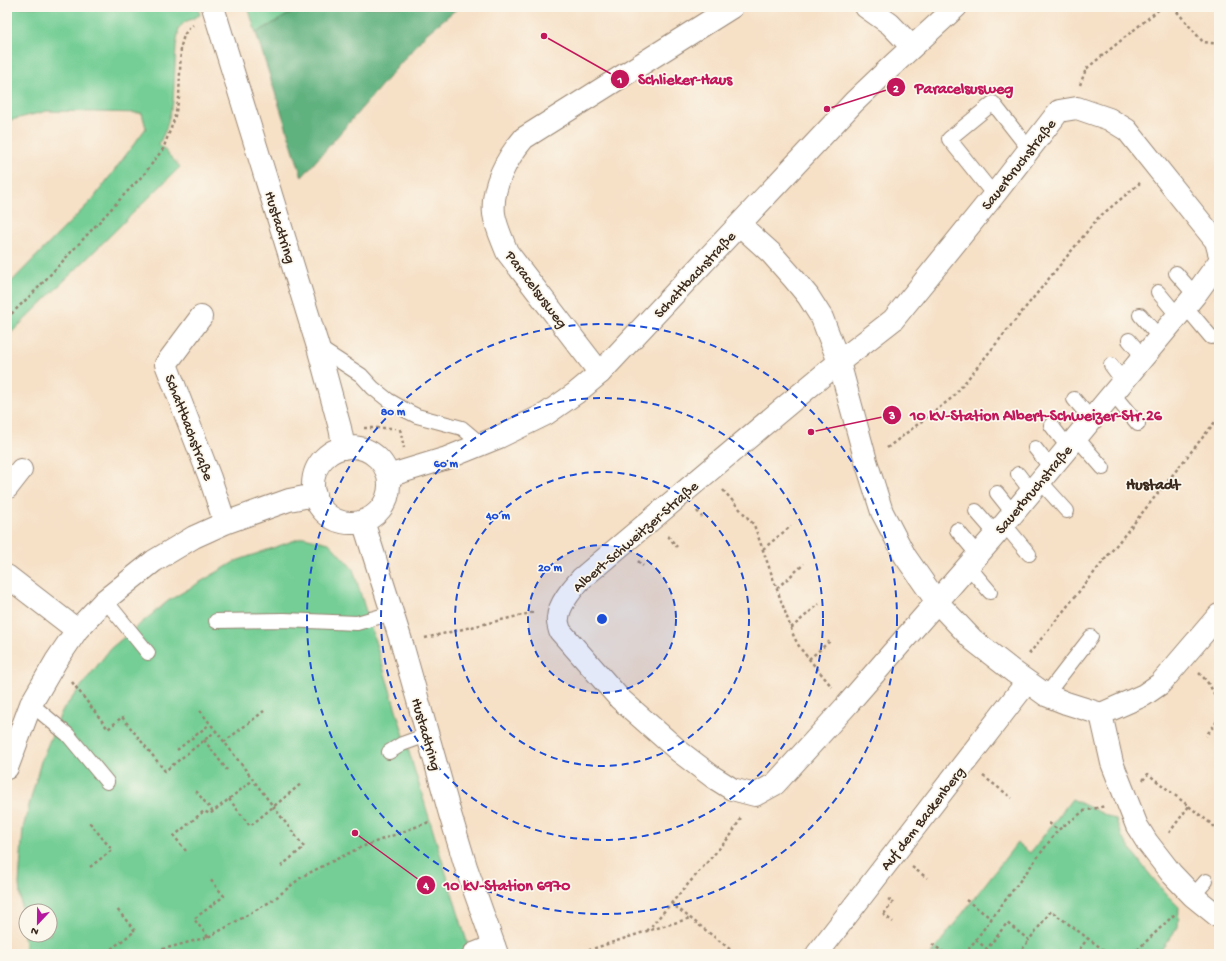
<svg xmlns="http://www.w3.org/2000/svg" width="1226" height="961" viewBox="0 0 1226 961" font-family="'Gochi Hand',sans-serif">
  <rect width="100%" height="100%" fill="#fbf7ec"/>
  <filter id="ink" filterUnits="userSpaceOnUse"><feTurbulence type="fractalNoise" baseFrequency=".025" numOctaves="2"/><feDisplacementMap in="SourceGraphic" scale="8" xChannelSelector="R" yChannelSelector="G"/><feConvolveMatrix kernelMatrix="1 2 1 2 8 2 1 2 1" color-interpolation-filters="sRGB"/></filter>
  <filter id="wash" filterUnits="userSpaceOnUse"><feTurbulence type="fractalNoise" baseFrequency=".012" numOctaves="4" result="noise"/><feDisplacementMap in="SourceGraphic" scale="16" xChannelSelector="R" yChannelSelector="G"/><feGaussianBlur stdDeviation="0.9" result="paint"/><feColorMatrix in="noise" values="0 0 0 0 0 0 0 0 0 0 0 0 0 0 0 0 0 1.4 0 .05"/><feComposite in="paint" operator="in"/></filter>
  <g filter="url(#wash)">
    <rect width="100%" height="100%" fill="#f6e0c6"/>
    <path fill="#74ce95" stroke="#587c5a" fill-rule="evenodd" d="M7,7h191l2,8 -15,7 -6,6 -3,18 -3,56 -7,27 -7,15 21,23 -173,170v-51l86,-87 53,-71 -4,-15 -95,-2 -40,10z
      M248,7h54l-46,26z
      M304,537l25,6 24,26 115,376 -9,9h-431l-3,-7 -6,-63 4,-56 18,-67 21,-50 49,-63 57,-47 68,-40zM26,911h24v24h-24z
      M1072,799l44,21 6,17 21,29 22,27 14,14 -1,20 -20,27h-227l86,-111 13,10z"/>
    <path fill="#5fb17e" stroke="#4d6e4e" d="M302,7h157l-33,27 -124,143 -46,-144z"/>
  </g>
  <g filter="url(#ink)">
    <g fill="none" stroke-linecap="round" stroke-linejoin="round">
      <g stroke="#988572" stroke-width="16">
        <path id="service" d="M994,195l-45,-56 44,-36 36,46
          M1176,273l19,22
          M1158,292l19,23
          M1185,306l26,31
          M1140,315l19,22
          M1129,340l14,17
          M318,347l43,28 12,13 15,12 19,11 10,5 45,12 19,16
          M1111,365l12,16
          M1112,393l26,31
          M1074,399l17,20
          M1051,425l17,22
          M1076,437l27,31
          M1035,448l16,20
          M1018,474l13,17
          M1040,481l27,30
          M997,493l16,20
          M976,511l20,23
          M1004,524l25,30
          M957,530l21,25
          M968,566l22,26
          M105,600l43,53
          M216,621l68,-1 73,3 35,-10
          M1046,695l45,-58
          M31,704l37,31 39,47
          M389,752l13,-8 25,-9
          M1193,896l13,-15"/>
      </g>
      <g stroke="#988572" stroke-width="24">
        <path id="minor" d="M866,7l24,17 22,23
          M740,225l31,28 23,26 14,17 14,22 17,44 27,99 16,51 23,44 32,46 36,38 41,32 32,23 20,8 35,11 43,-19 16,-11 59,-69
          M1219,252l-3,-11 -21,-26 -68,-85 -18,-11 -32,-11 -18,3 -65,84 -101,125 -54,42 -59,49 -199,168c-9,10 -22,25 -23,39 -1,4 1,9 2,13l60,68 60,53 33,25 19,12 23,6 20,-11 72,-79 149,-171 199,-239 24,-33
          M201,317l-35,47 44,114 15,45
          M600,373l-93,-121c-5,-13 -11,-25 -13,-38 -3,-28 13,-56 30,-76l208,-131
          M7,488l14,-18
          M7,576l70,54
          M1101,714l11,49 25,63 10,16 24,31 22,23 26,21
          M7,768l24,-64 25,-43 21,-31 28,-30 49,-39 40,-24 31,-14 64,-23 26,-5
          M474,954l20,-8
          M817,954l210,-272"/>
      </g>
      <g stroke="#988572" stroke-width="24">
        <path id="tertiary" d="M213,7l105,340 22,81 4,20
          M313 485a38 38 0 1 1 76 0a38 38 0 1 1-76 0Z
          M388,476l59,-18 52,-21 47,-23 30,-21 24,-20 254,-271 42,-40 60,-55
          M363,521l39,123 48,170 16,53 31,87"/>
      </g>
      <path stroke="#988572" stroke-width="2.5" stroke-dasharray="3 3" stroke-linecap="butt" d="M1173,7l30,35 16,2
        M1080,85l6,-16 76,-62
        M7,318l29,-28 88,-95 21,-22 18,-24 11,-29 5,-22 2,-52 3,-11 5,-7 4,-3
        M364,428h31
        M400,429l4,19
        M887,448l66,-51 145,-179 42,-35
        M723,490l31,35 40,112 6,11 32,39
        M697,511l5,6
        M668,536l9,11
        M763,549l28,-23
        M638,561l5,5
        M777,588l27,-24
        M791,628l28,-24
        M425,638l110,-26
        M1029,654l190,-237
        M809,659l21,-18
        M1199,673c12,11 23,30 18,47 -1,5 -8,11 -11,16
        M72,682l36,47 14,-12 43,54 51,-40 88,116 -24,20
        M200,711l16,20
        M204,740l23,30
        M224,742l40,-31
        M177,750l33,-26
        M983,776l29,22
        M1143,780l5,-6 71,56
        M196,791l17,21
        M229,799l21,27 52,-43
        M1049,823l9,7
        M1169,833l20,-27
        M186,851l-12,-15 30,-25 6,3 43,-34
        M90,867l22,-17 -22,-27 2,-2
        M912,867l15,11
        M966,900l26,19
        M671,903l65,51
        M883,914l10,8
        M884,914l9,-12 -5,-3
        M647,931l84,-96 11,-19
        M208,937l-14,-18 30,-23 -15,-18
        M976,940l11,9 20,-26 22,17 22,-29 58,43
        M932,944l14,10
        M114,954l-3,-5 24,-18 -19,-23
        M145,954l63,-17 17,-9 48,-28 30,-24 56,-28 70,-26
        M577,954l70,-23 44,-13
        M965,954l93,-124 26,-19 21,-5
        M1019,954l10,-14
        M1057,954l1,-2 2,2
        M1076,954l12,-16
        M1099,954l3,-5
        M1133,954l43,-41"/>
      <use href="#service" stroke="#fff" stroke-width="14"/>
      <use href="#minor" stroke="#fff" stroke-width="22"/>
      <use href="#tertiary" stroke="#fff" stroke-width="22"/>
    </g>
  </g>
  <circle cx="602" cy="619" r="74" fill="#1d4ed8" fill-opacity=".12"/>
  <g fill="none" stroke="#1d4ed8" stroke-width="2" stroke-dasharray="7 5">
    <circle cx="602" cy="619" r="74"/>
    <circle cx="602" cy="619" r="147"/>
    <circle cx="602" cy="619" r="221"/>
    <circle cx="602" cy="619" r="295"/>
  </g>
  <g text-anchor="middle" stroke-width="3.5" stroke-linejoin="round" paint-order="stroke">
    <g font-size="15" fill="#3b2a1e" stroke="#fbf7ec">
      <text transform="translate(1018 164) rotate(-52)" y="5">Sauerbruchstraße</text>
      <text transform="translate(281 227) rotate(73)" y="5">Hustadtring</text>
      <text transform="translate(694 274) rotate(-47)" y="5">Schattbachstraße</text>
      <text transform="translate(537 289) rotate(53)" y="5">Paracelsusweg</text>
      <text transform="translate(190 427) rotate(69)" y="5">Schattbachstraße</text>
      <text transform="translate(1033 489) rotate(-50)" y="5">Sauerbruchstraße</text>
      <text transform="translate(635 536) rotate(-41)" y="5">Albert-Schweitzer-Straße</text>
      <text transform="translate(427 734) rotate(74)" y="5">Hustadtring</text>
      <text transform="translate(922 818) rotate(-52)" y="5">Auf dem Backenberg</text>
    </g>
    <g font-size="16" font-weight="bold" fill="#3b2a1e" stroke="#fbf7ec">
      <text x="1153" y="489">Hustadt</text>
    </g>
  </g>
  <circle cx="602" cy="619" r="6" fill="#1d4ed8" stroke="#fbf7ec" stroke-width="2"/>
  <g font-size="12" text-anchor="middle" font-weight="bold" fill="#1d4ed8" stroke="#fbf7ec" stroke-width="3.5" stroke-linejoin="round" paint-order="stroke">
    <text x="393" y="415">80 m</text>
    <text x="446" y="467">60 m</text>
    <text x="498" y="519">40 m</text>
    <text x="550" y="571">20 m</text>
  </g>
  <path fill="none" stroke="#c2185b" stroke-width="1.5" d="M544 36L620 79M827 109L896 87M811 432L892 415M355 833L426 885"/>
  <g fill="#c2185b" stroke="#fbf7ec" stroke-width="1.5">
    <circle cx="544" cy="36" r="4"/>
    <circle cx="827" cy="109" r="4"/>
    <circle cx="811" cy="432" r="4"/>
    <circle cx="355" cy="833" r="4"/>
    <circle cx="620" cy="79" r="10"/>
    <circle cx="896" cy="87" r="10"/>
    <circle cx="892" cy="415" r="10"/>
    <circle cx="426" cy="885" r="10"/>
  </g>
  <g font-size="12" text-anchor="middle" font-weight="bold" fill="#fff">
    <text x="620" y="83">1</text>
    <text x="896" y="92">2</text>
    <text x="892" y="419">3</text>
    <text x="426" y="889">4</text>
  </g>
  <g font-size="16" text-anchor="middle" font-weight="bold" fill="#c2185b" stroke="#fbf7ec" stroke-width="3.5" stroke-linejoin="round" paint-order="stroke">
    <text x="685" y="84">Schlieker-Haus</text>
    <text x="964" y="93">Paracelsusweg</text>
    <text x="1036" y="420">10 kV-Station Albert-Schweizer-Str.26</text>
    <text x="507" y="890">10 kV-Station 6970</text>
  </g>
  <rect width="1226" height="961" fill="none" stroke="#fbf7ec" stroke-width="24"/>
  <g transform="translate(38 923) rotate(202)"><circle r="19" fill="#fbf7ec" stroke="#aea59a"/>
  <path d="M0-3L7 15L0 10L-7 15Z" fill="#b5179e"/>
  <text y="-6" font-size="11" font-weight="bold" text-anchor="middle" fill="#3b2a1e">N</text>
  </g>
</svg>
